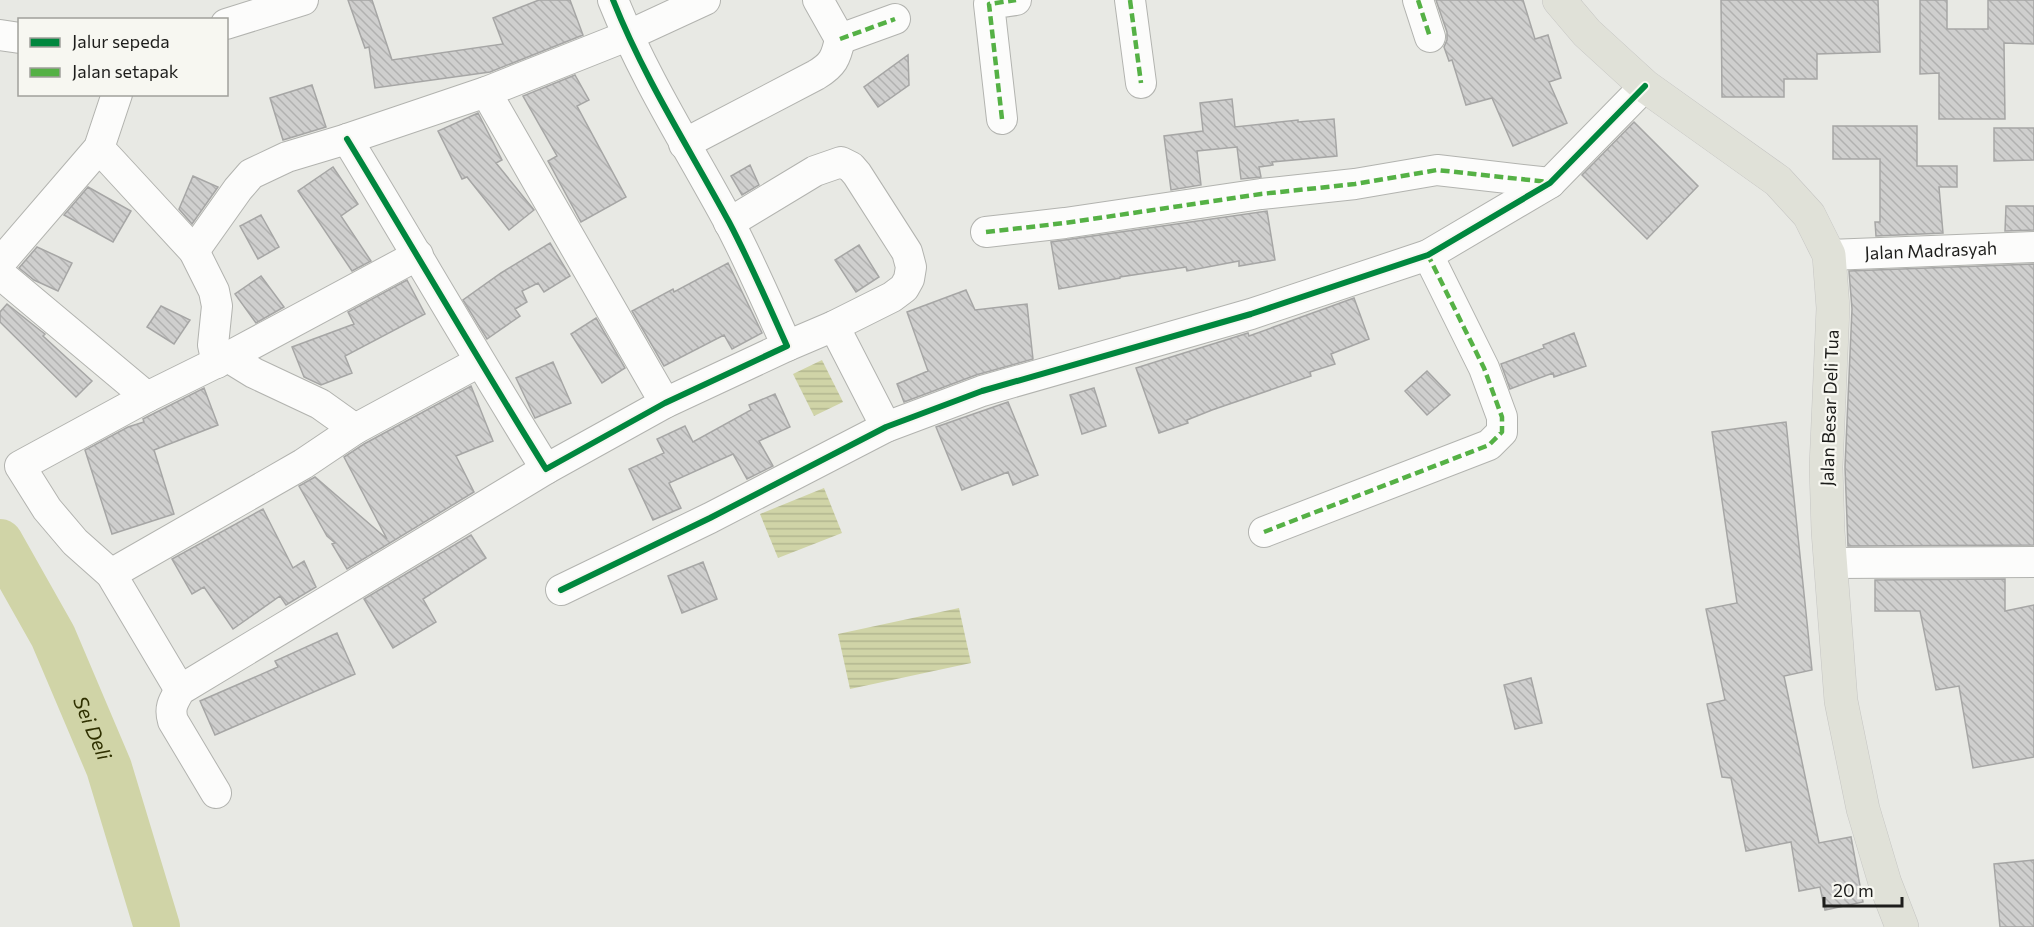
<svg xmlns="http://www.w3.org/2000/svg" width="2034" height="927" viewBox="0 0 2034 927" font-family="Commissioner,sans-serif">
  <defs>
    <pattern id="water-rules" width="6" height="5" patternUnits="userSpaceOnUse" patternTransform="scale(1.5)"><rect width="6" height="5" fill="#d0d4a7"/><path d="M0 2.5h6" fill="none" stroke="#b2b68f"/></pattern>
    <pattern id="building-back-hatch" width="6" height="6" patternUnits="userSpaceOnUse" patternTransform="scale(1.5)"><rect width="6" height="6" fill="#cfcfce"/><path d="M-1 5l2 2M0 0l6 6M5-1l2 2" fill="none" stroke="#b1b1b0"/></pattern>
  </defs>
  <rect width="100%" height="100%" fill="#e8e9e4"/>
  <path fill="url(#water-rules)" d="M822,360l21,42 -29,14 -21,-42z
    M824,488l18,45 -64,25 -18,-44z
    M959,608l12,55 -121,26 -12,-55z"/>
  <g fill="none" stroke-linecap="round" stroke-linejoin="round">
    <path stroke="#d0d4a7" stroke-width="46" id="s1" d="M0,542l53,94 56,132 48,159"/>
  </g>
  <path fill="url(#building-back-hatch)" stroke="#a6a6a5" stroke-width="1.5" d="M348,0h24l20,60 111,-16 -10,-26 46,-18h31l13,35 -93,37 -115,16 -6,-41 -4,1z
    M1436,0h87l12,39 13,-4 13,43 -12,4 18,41 -54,23 -21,-48 -26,7 -14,-45 -3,1 -5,-14 3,-7v-8z
    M1721,0h157l2,52 -63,2v25h-33v18h-62z
    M1920,0h27v29h41v-29h46v44l-30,-1 1,76h-66v-46l-19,1z
    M908,55l1,30 -31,22 -14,-20z
    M575,75l14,25 -12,6 49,91 -45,25 -33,-61 9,-5 -34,-60z
    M312,85l14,42 -43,13 -13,-42z
    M1232,99l3,28 63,-7v2l36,-3 3,37 -65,6 1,3 -14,2 2,10 -20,2 -4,-32 -40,4 4,34 -30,5 -7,-54 39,-5 -3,-28z
    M478,113l24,47 -6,3 38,47 -25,20 -42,-53 -5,2 -24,-48z
    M1634,122l64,64 -51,53 -65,-64z
    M1833,126h84v40h40v21h-18l4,46 -67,3 -1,-14h5v-63h-47z
    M1994,128h40v32l-40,1z
    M750,165l9,20 -17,10 -11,-19z
    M333,167l25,37 -17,12 30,45 -19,10 -54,-80z
    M193,176l25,11 -26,37 -13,-15z
    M88,187l43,24 -18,31 -49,-27z
    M2006,206h28v24l-29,1z
    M1267,211l8,49 -36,6v-5l-52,10 -1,-4 -66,10v1l-61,11 -8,-47z
    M261,215l18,32 -21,12 -18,-33z
    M550,243l20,33 -26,16 -6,-9 -16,8 5,11 -12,7 5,7 -33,23 -24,-39 38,-27z
    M859,245l20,32 -23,15 -21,-32z
    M37,247l35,16 -14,28 -24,-11 -15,-12z
    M728,263l34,70 -30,16 -8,-14 -60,31 -32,-55 41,-22 1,3z
    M2034,264v281l-186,1 -3,-79 7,-158 -3,-38z
    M261,276l23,31 -28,16 -21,-29z
    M407,280l18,34 -80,42 7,17 -31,12 -17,-8 -12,-30 62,-23 -6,-12z
    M966,290l9,20 52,-6 6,55 -57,16 -72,27 -7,-18 31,-13 -21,-59z
    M1354,298l15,41 -38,15 4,10 -25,8 1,4 -99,34 -25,10 1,3 -29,10 -23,-65 112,-35 1,3z
    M7,304l34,27 4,3 -2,2 49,45 -16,16 -76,-75v-10z
    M161,306l29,14 -16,24 -27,-17z
    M596,318l29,50 -23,15 -31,-49z
    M1574,333l12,33 -32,11 -1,-4 -43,16 -9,-25 43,-16 -1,-3z
    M553,362l18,41 -36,15 -19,-40z
    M1427,371l23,24 -23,20 -22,-24z
    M471,386l22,55 -37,15 18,36 -127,77 -15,-25 3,-1 -8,-7 -28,-50 16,-9 72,62 -43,-82 20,-13z
    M204,388l14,37 -64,25 20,64 -62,20 -27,-84 43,-23 16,-5 -1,-3z
    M1094,388l12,38 -24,8 -12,-39z
    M775,394l15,33 -31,14 14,25 -26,13 -14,-25 -64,29 12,25 -28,12 -24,-51 35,-16 -7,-14 28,-13 8,16 58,-32 -2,-5z
    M1008,402l30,73 -25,10 -5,-13 -46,18 -26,-63z
    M1786,422l26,248 -28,6 35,167 32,-6 12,65 -38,8 -5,-23 -21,4 -8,-49 -45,9 -15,-73 -9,-1 -15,-73 18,-4 -19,-91 31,-6 -25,-171z
    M263,509l30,59 11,-7 12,26 -30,18 -6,-9 -47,33 -29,-42 -12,7 -20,-35z
    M471,535l15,23 -63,41 13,23 -43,26 -29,-49z
    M703,562l14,37 -35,14 -14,-37z
    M2005,579v32l29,-6v152l-61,11 -14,-82 -23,4 -16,-79h-45v-31z
    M337,633l18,41 -140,61 -15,-34 78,-34 -3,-6z
    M1531,678l11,45 -27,6 -11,-44z
    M2034,860v67h-34l-6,-63z"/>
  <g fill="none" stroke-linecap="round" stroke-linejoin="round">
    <g stroke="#b2b3af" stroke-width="32">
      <g id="minor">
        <path d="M1130,0l11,83"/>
        <path d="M1418,0l12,37"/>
        <path d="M226,24l77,-24"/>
        <path d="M0,35l20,3"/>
        <path d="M840,39l55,-20"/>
        <path d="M486,92l179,311"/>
        <path d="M1002,119l-13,-115 27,-4"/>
        <path d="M347,139c67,110 131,221 199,330l119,-66 122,-57c-19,-42 -37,-84 -58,-124 -40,-74 -85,-144 -116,-222"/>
        <path d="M684,144l132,-69c17,-10 20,-17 24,-36l-22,-39"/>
        <path d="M99,148l95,103 20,40 3,15 -4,39 4,18"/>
        <path d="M729,223l86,-52 26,-9 10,5 6,7 50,78 4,15 -2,12 -5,9 -12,9 -58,29 -47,20"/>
        <path d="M986,232l79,-9 196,-29 94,-10 82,-14 113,13"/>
        <path d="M194,251l44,-62 13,-15 36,-17 60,-18 139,-47 141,-56 78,-36"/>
        <path id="s2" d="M1829,255l205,-8"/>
        <path d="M0,263l99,-115 18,-54"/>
        <path d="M0,274l147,123 -127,69 27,43 28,33 36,32 69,116"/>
        <path d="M834,326l52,101"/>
        <path d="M228,357l26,16 66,31 35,25"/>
        <path d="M147,397l81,-40 190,-102"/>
        <path d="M1264,532l225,-87 13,-13v-15l-18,-49 -56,-113"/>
        <path d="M1832,563l202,-1"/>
        <path d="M111,574l192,-110 52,-35 124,-67"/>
        <path d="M561,590l149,-72 176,-91 96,-36 269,-77 177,-59 122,-72 95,-97"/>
        <path d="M216,793l-43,-72c-4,-13 0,-19 7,-31l366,-221"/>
      </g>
    </g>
    <g stroke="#c5c5c3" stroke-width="34">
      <path id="primary" d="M1559,0l28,33 58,53 133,95 31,34 20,40 4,53 -7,159 2,64 13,170 22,108 22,74 17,44"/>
    </g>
    <use href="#minor" stroke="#fcfcfb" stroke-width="30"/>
    <use href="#primary" stroke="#e0e1d8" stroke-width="33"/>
    <path stroke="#55b145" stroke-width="4.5" stroke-dasharray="9 4.5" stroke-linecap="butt" d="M1130,0l11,83
      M1418,0l12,37
      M840,39l55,-20
      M1002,119l-13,-115 27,-4
      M986,232l79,-9 196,-29 94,-10 82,-14 111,12
      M1264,532l225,-87 13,-13v-15l-18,-49 -56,-113 -5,1"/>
    <g stroke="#f7f7f1" stroke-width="10">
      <path id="cycleway" d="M347,139c67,110 131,221 199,330l119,-66 122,-57c-19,-42 -37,-84 -58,-124 -40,-74 -85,-144 -116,-222
        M561,590l149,-72 176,-91 96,-36 269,-77 177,-59 122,-72 95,-97"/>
    </g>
    <use href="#cycleway" stroke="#00873e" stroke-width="6"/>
  </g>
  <g text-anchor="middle" stroke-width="4.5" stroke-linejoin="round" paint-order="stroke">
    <g font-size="18" fill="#1d1d1b" stroke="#f7f7f1">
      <text dy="6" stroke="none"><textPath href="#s2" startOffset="102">Jalan Madrasyah</textPath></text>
      <text transform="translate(1830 408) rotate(-88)" y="6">Jalan Besar Deli Tua</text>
    </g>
    <g font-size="20" font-style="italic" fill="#2f3000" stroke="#f7f7f1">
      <text dy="7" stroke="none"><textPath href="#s1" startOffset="208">Sei Deli</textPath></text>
    </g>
  </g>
  <rect x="18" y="18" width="210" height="78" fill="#f7f7f1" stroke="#a0a09b" stroke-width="1.5"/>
  <rect x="30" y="38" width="30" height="9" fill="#00873e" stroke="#a0a09b" stroke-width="1.5"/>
  <text x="72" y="48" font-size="18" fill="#1d1d1b">Jalur sepeda</text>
  <rect x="30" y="68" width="30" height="9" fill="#55b145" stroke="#a0a09b" stroke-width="1.5"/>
  <text x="72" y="78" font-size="18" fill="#1d1d1b">Jalan setapak</text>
  <path d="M1824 897v9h78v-9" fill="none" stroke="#1d1d1b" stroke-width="3"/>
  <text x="1833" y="897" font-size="18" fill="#1d1d1b" stroke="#f7f7f1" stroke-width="4.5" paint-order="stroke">20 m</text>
</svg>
